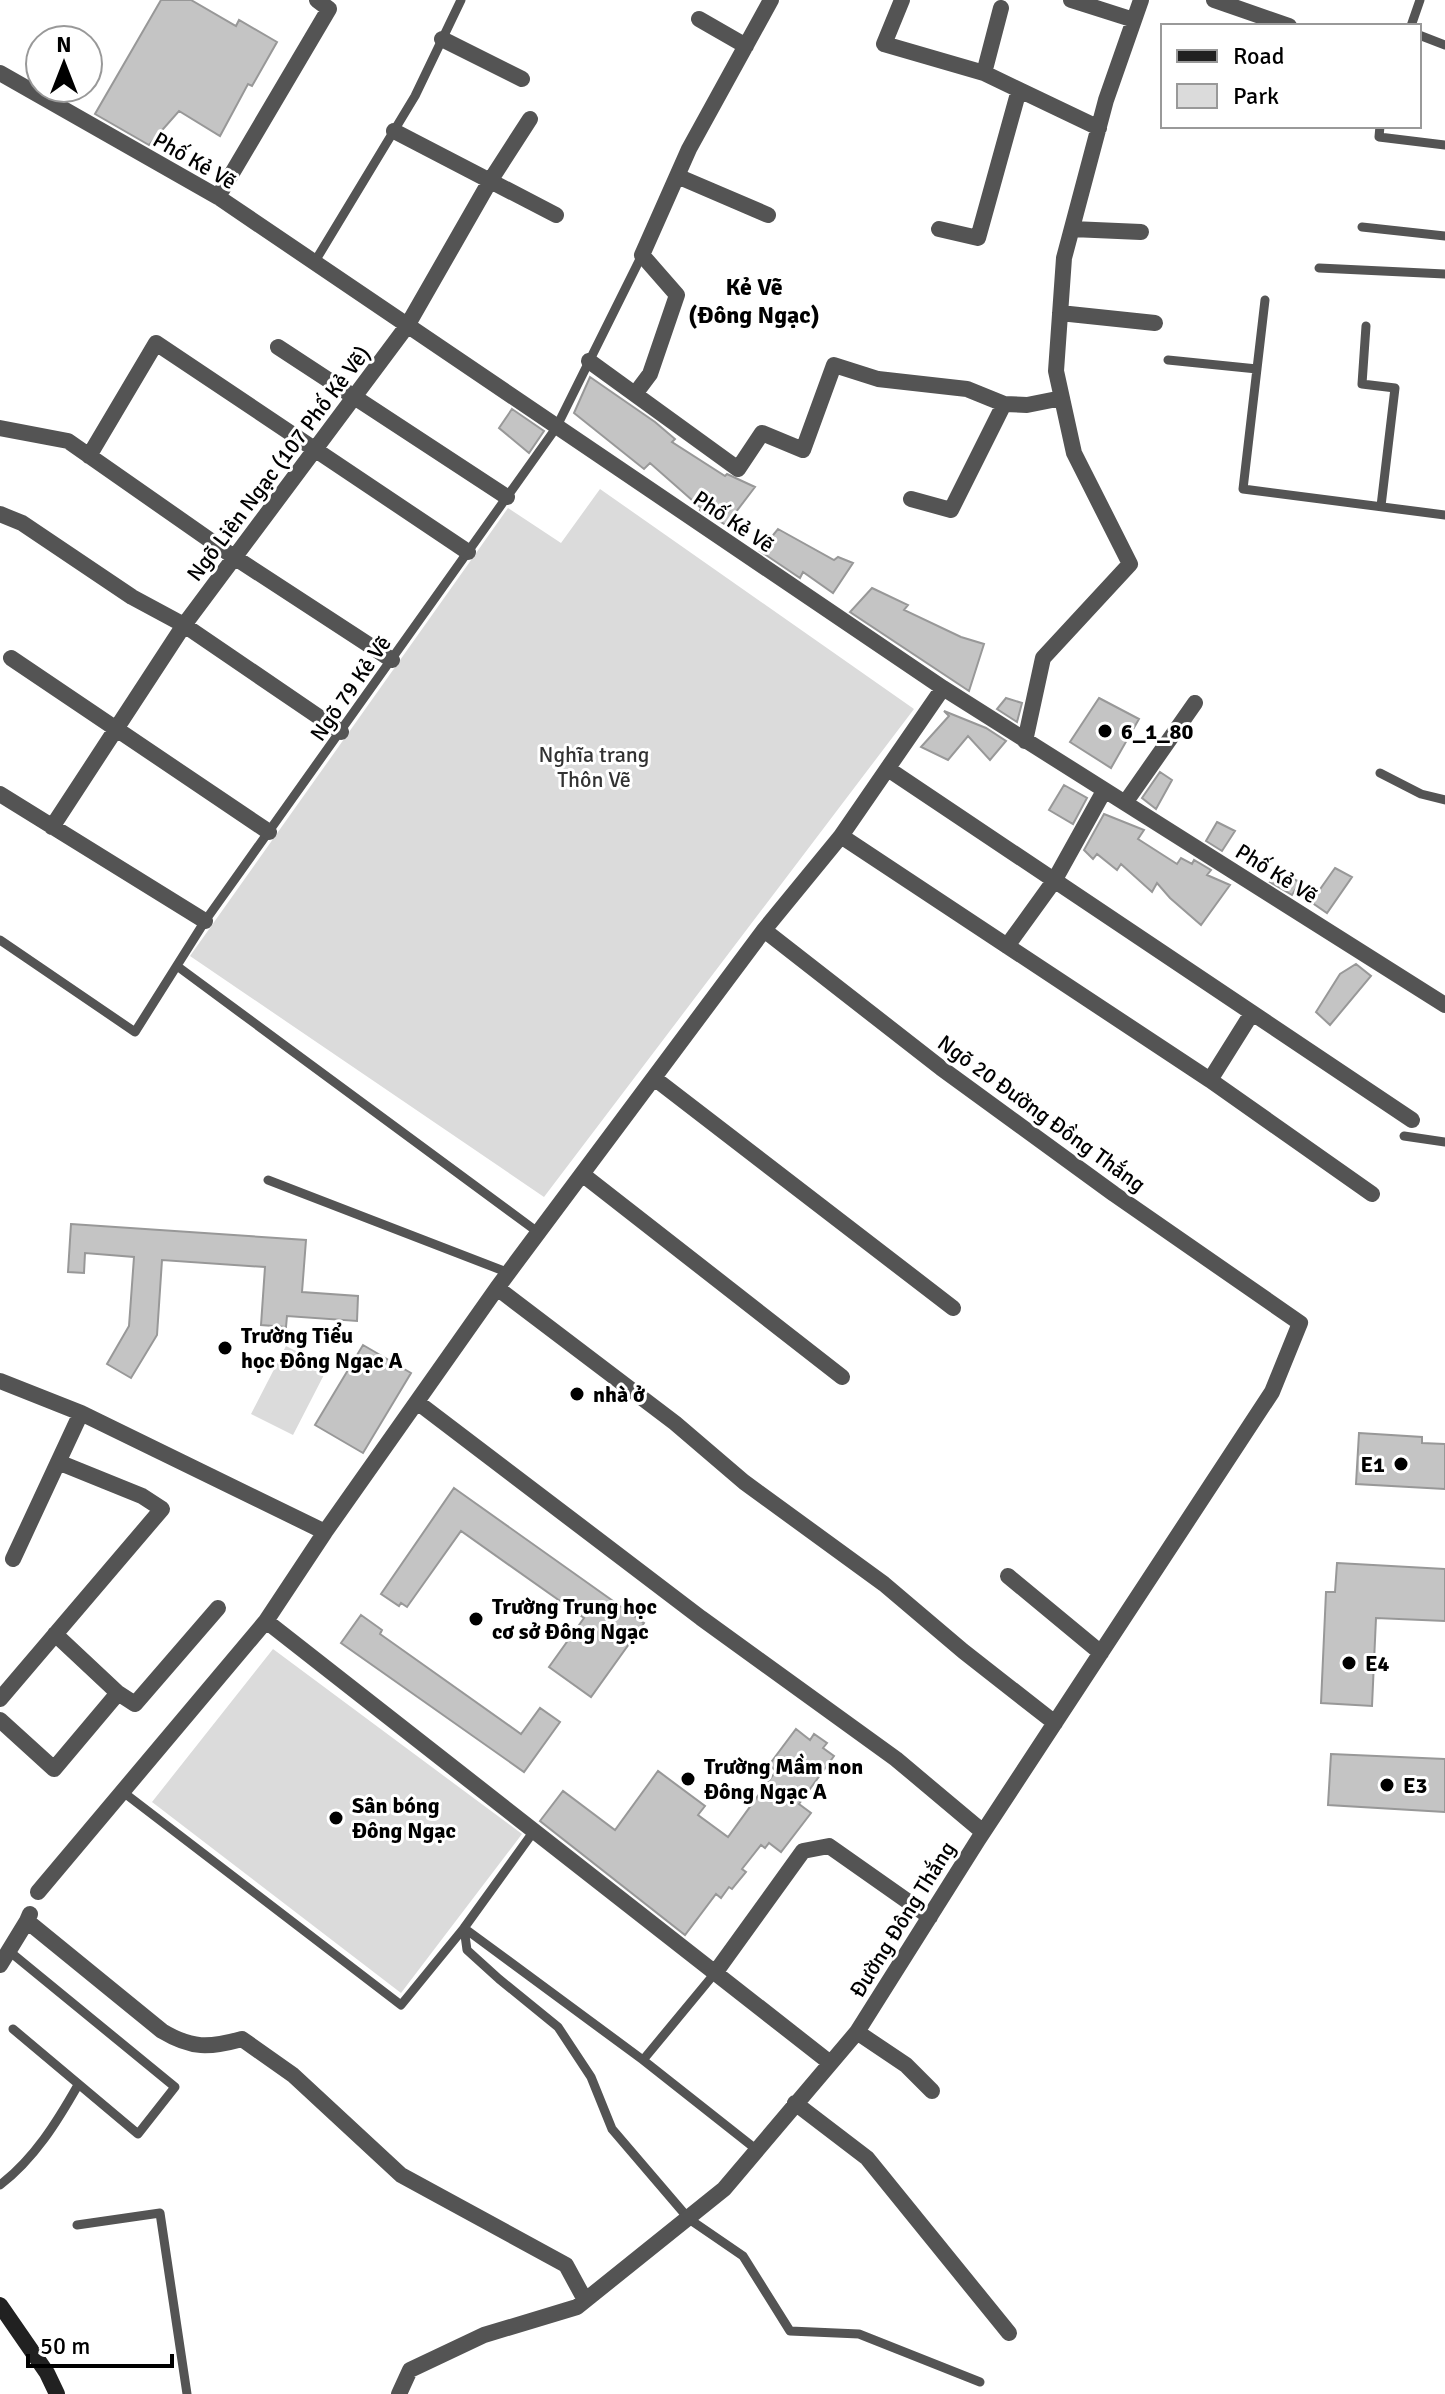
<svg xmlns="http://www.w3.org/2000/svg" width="1445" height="2394" viewBox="0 0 1445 2394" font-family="Signika,sans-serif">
  <rect width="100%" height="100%" fill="#fff"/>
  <path fill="#dbdbdb" d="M600,489l314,220 -370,488 -354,-241 318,-448 53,35z
    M286,1346l42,21 -35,68 -42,-21z
    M273,1649l249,185 -121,159 -249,-191z"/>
  <path fill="#c4c4c4" stroke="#989898" stroke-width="2" d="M161,0h30l45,26 3,-6 38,22 -25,44 -4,-2 -28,52 -41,-25 -30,34 -54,-31z
    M590,377l65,45 20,17 -3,3 53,34 2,-2 28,13 -29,38 -26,-15 1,-2 -51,-45 -6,6 -70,-56z
    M512,409l32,22 -15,22 -30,-25z
    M778,529l56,31 4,-3 15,6 -20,30 -30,-21 -3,6 -40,-27z
    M872,588l36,17 -4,5 57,27 23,7 -15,47 -119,-79z
    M1006,698l16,5 -5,19 -20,-13z
    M1099,698l40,21 -28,49 -41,-26z
    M944,711l42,17 20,13 -16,19 -22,-24 -20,24 -27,-13 28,-31z
    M1160,772l12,8 -16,29 -14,-11z
    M1064,785l23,13 -14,26 -24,-14z
    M1104,814l40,16 -6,9 39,25 4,-6 11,6 2,-4 17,10 -4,5 23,10 -29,40 -31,-27 -13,-15 -5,9 -31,-28 -4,6 -20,-16 -4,5 -9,-9z
    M1217,822l18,9 -13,20 -16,-10z
    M1335,868l17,9 -25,36 -16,-11z
    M1278,872l22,10 -8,13 -22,-13z
    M1356,964l15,12 -41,49 -14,-13 24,-38z
    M71,1224l235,16 -4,52 56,4 -1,25 -70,-5 -1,11 -25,-2 4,-58 -103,-7 -5,75 -26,43 -24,-14 22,-38 5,-69 -49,-4 -1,20 -16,-1z
    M363,1345l48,28 -48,80 -48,-28z
    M1359,1433l63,4v6l23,1v45l-89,-5z
    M454,1488l190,135 -53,74 -42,-30 35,-49 -123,-87 -54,76 -6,-4 -2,3 -18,-12z
    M1337,1563l108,6v52l-69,-3 -4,88 -51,-3 5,-111h9z
    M361,1615l21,15 -2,4 141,100 19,-26 20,14 -36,50 -183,-129z
    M796,1729l14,11 4,-6 13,9 -4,5 11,8 -35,48 12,9 -30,39 -12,-9 -4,5 -4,-3 -19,24 4,3 -14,17 -3,-2 -8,11 -5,-4 -31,41 -145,-114 23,-30 52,39 43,-59 47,35 -7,9 30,22 48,-66 -7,-6z
    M1331,1754l114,5v53l-117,-7z"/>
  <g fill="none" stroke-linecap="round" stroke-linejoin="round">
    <path stroke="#545454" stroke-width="9" d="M1411,26l9,-26
      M1419,35l26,10
      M1380,126l-1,11 66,8
      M1362,227l83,9
      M314,263l101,-167 46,-96
      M1319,268l126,6
      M1265,300l-22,189 202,26
      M1366,326l-4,58 33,4 -14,118
      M1168,360l89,9
      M1380,773l41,21 24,6
      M0,940l135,92 70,-111 351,-493 86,-173
      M177,966l362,267
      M1404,1136l41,6
      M268,1180l241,93
      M123,1792l278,213 63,-77 179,132 114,90
      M534,1831l-70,97 3,22 32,29 59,48 33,50 21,52 77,90 54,37 47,75 69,3 121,48
      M9,1951l166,136 -37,47 -125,-105
      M643,2060l72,-87
      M0,2185c34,-26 57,-63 78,-100
      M77,2225l83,-12 27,181"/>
    <path stroke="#545454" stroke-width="16" d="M902,0l-18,44 100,29 115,55
      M1071,0l63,20
      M1214,0l75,26
      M699,19l47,27
      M442,39l80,40
      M0,73l218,124 725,491 502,317
      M984,73l17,-65
      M394,131l162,84
      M677,176l91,39
      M218,197l111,-188 -12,-9
      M939,229l39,9 41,-148
      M1072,229l69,3
      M1060,313l95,10
      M278,347l229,150
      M589,361l149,108 24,-36 41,17 31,-85 44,14 89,10 37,15 23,1 35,-7
      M635,394l15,-20 27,-79 -35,-40 47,-106 82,-149
      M0,428l68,13 166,116 158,103
      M89,456l67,-113 312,209
      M911,499l40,11 53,-106
      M0,514l22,9 110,74 52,28 157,107
      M11,658l258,174
      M1025,741l18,-83 87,-94 -56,-111 -18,-82 8,-113 42,-158 35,-100
      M888,769l524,351
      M0,794l205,127
      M1125,803l70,-100
      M52,827l132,-202 223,-299 83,-145 40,-62
      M841,836l369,244 162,114
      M1007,946l47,-65 50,-90
      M654,1078l299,230
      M1210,1080l42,-67
      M582,1174l260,203
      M497,1288l178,135 69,59 140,102 79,67 92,72
      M0,1381l81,32 244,119
      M417,1402l284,216 195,141 87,73
      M13,1559l68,-146
      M1008,1576l93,77
      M266,1621l563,441
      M55,1634l63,59
      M0,1699l162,-190 -20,-13 -84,-34
      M0,1720l54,49 64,-76 17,11 83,-96
      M38,1892l228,-271 59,-89 172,-244 267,-358 77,-94 102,-148
      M30,1914l-3,7 135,110c30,18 47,17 80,8l51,36 108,100 165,90 19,35
      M0,1965l27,-44
      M715,1973l88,-122 26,-5 101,71
      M857,2032l49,33 26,26
      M795,2103l72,55 142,175
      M399,2394l11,-24 74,-35 93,-28 147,-118 133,-157 121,-192 294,-448 28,-69 -186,-129 -173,-126 -177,-138"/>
    <path stroke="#212121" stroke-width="16" d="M0,2305l47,68 10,21"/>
  </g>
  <g fill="#000" stroke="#fff" stroke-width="3">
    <circle cx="1105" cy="731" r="8"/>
    <circle cx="225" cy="1348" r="8"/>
    <circle cx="577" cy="1394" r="8"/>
    <circle cx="1401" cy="1464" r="8"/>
    <circle cx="476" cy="1619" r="8"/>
    <circle cx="1349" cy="1663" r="8"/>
    <circle cx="688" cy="1779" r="8"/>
    <circle cx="1387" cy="1785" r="8"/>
    <circle cx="336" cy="1818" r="8"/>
  </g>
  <g text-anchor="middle" stroke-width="6" stroke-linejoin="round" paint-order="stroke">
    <g font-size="22" fill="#000" stroke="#fff">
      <text transform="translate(195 160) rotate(30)" y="8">Phố Kẻ Vẽ</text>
      <text transform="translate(278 463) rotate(-53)" y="8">Ngõ Liên Ngạc (107 Phố Kẻ Vẽ)</text>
      <text transform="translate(734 521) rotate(34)" y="8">Phố Kẻ Vẽ</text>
      <text transform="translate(350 688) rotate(-55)" y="8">Ngõ 79 Kẻ Vẽ</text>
      <text transform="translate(1277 873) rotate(32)" y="8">Phố Kẻ Vẽ</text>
      <text transform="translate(1042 1113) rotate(36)" y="8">Ngõ 20 Đường Đồng Thắng</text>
      <text transform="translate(902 1919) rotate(-58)" y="8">Đường Đông Thắng</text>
    </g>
    <g font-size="22" font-weight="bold" fill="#000" stroke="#fff" text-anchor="start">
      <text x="1121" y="739">6_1_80</text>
      <text x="241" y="1343">Trường Tiểu<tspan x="241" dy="25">học Đông Ngạc A</tspan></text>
      <text x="593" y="1402">nhà ở</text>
      <text x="1385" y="1472" text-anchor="end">E1</text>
      <text x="492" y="1614">Trường Trung học<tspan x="492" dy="25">cơ sở Đông Ngạc</tspan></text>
      <text x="1365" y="1671">E4</text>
      <text x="704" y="1774">Trường Mầm non<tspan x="704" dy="25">Đông Ngạc A</tspan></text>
      <text x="1403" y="1793">E3</text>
      <text x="352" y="1813">Sân bóng<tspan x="352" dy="25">Đông Ngạc</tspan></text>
    </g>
    <g font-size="22" fill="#323232" stroke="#fff">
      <text x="594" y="762">Nghĩa trang<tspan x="594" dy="25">Thôn Vẽ</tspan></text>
    </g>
    <g font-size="24" font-weight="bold" fill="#000" stroke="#fff">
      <text x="754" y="295">Kẻ Vẽ<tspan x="754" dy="28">(Đông Ngạc)</tspan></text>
    </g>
  </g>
  <rect x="1161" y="24" width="260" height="104" fill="#ffffff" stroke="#999999" stroke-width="2"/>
  <rect x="1177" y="50" width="40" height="12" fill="#212121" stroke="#999999" stroke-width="2"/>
  <text x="1233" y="64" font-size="24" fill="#000000">Road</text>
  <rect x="1177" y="84" width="40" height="24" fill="#dbdbdb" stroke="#999999" stroke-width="2"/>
  <text x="1233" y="104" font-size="24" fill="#000000">Park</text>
  <g transform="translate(64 64)"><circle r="38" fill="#ffffff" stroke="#999999" stroke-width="2"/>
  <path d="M0-6L14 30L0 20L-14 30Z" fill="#000000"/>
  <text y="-12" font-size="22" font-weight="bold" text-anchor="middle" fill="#000000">N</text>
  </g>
  <path d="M28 2354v12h144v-12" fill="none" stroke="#000000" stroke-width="4"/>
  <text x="40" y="2354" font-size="24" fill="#000000" stroke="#ffffff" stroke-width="6" paint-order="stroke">50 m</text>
</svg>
